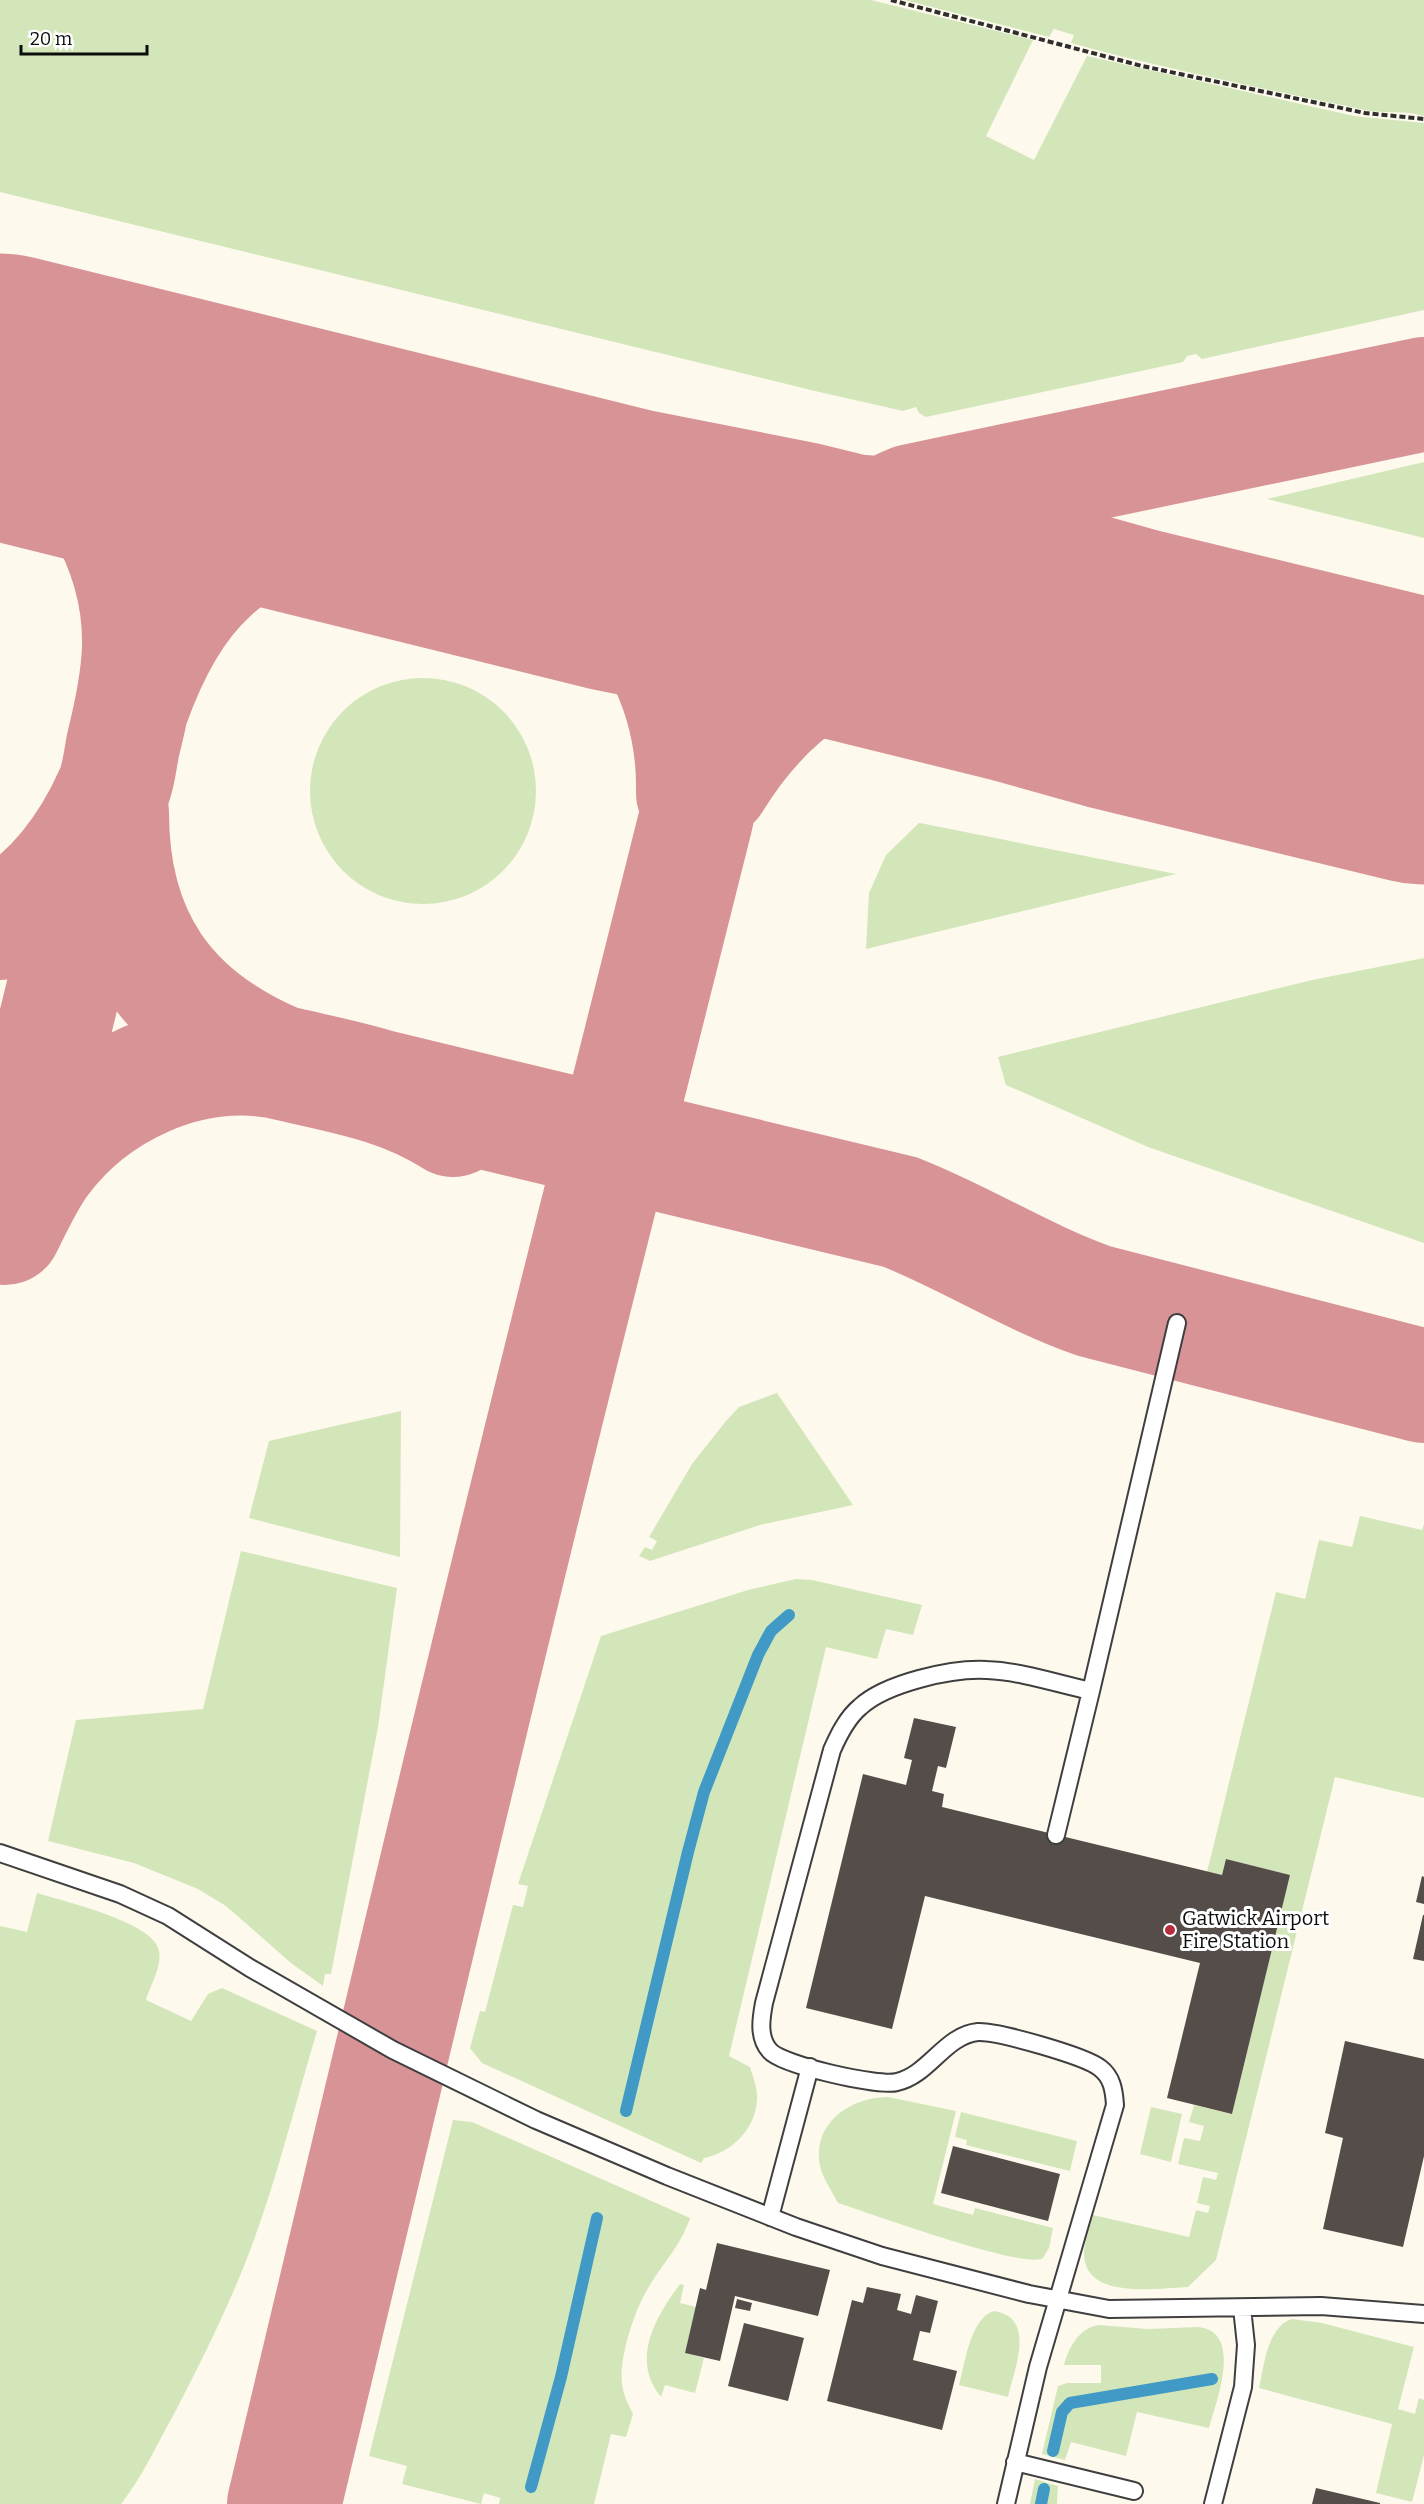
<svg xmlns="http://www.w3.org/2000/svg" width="1424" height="2504" viewBox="0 0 1424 2504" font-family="Bitter,serif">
  <rect width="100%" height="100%" fill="#fef9ed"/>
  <path fill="#d3e6b9" d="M0,0h871l162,40 -47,96 48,24 53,-104 267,60 70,7v187l-222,49 -6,-5 -9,2 -4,6 -257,55 -7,-4 -3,-6 -13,4 -88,-20 -815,-199z
    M904,0h520v116c-19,-6 -39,-2 -59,-6 -98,-21 -197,-40 -294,-67l3,-8 -20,-6 -5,8z
    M1424,462v76l-157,-39z
    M310 791a113 113 0 1 1 226 0a113 113 0 1 1-226 0Z
    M919,823h1l256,51 -310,75 3,-56 17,-38z
    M1424,958v285l-276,-96 -142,-62 -8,-28 314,-77z
    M777,1393l76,112 -93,20 -110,36 -11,-5 6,-9 7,3 5,-9 -8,-4 43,-73 34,-43 13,-14z
    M401,1411l-1,146 -151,-39 20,-77z
    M1360,1516l62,14 2,-6v274l-89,-21 -119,483 -28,27c-30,1 -105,14 -104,-35 1,-12 6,-25 9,-37l96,22 7,-27 12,3 2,-7 -13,-3 6,-26 13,3 2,-7 -40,-9 6,-26 16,3 4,-15 -15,-4 5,-17 38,9 58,-239 -64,-16 -4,16 -15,-3 69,-280 29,7 14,-59 33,7z
    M241,1551l156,37 -19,139 -47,247h-6l-2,12 -32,-23 -65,-57 -28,-17 -64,-26 -86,-22 28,-121 127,-11z
    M796,1579l16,1 110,25 -9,30 -27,-6 -9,30 -51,-12 -97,409 21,11c3,10 8,22 7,33 -2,30 -25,52 -53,58l-3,5 -219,-100 -12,-15 10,-37 5,1 28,-107 10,2 5,-21 -10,-2 83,-248 147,-46z
    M37,1893c25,8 118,29 122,58 3,17 -9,34 -13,49l45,21 17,-27 14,-6 95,43c-23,77 -42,156 -71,230 -21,53 -46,103 -72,153 -17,30 -31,62 -53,90h-121v-578l27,6z
    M888,2097l68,14 -23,93 40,11 2,-7 78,20 -4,20 -6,10c-19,12 -176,-46 -205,-55 -7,-14 -18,-28 -19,-44 -3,-39 34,-62 69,-62z
    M1151,2107l31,7 -11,48 -31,-8z
    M961,2112l116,29 -7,30 -104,-26 1,-5 -12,-3z
    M453,2120l19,2 218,96c-9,28 -29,47 -43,72 -13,22 -28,68 -25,93 1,11 6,21 11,31l-7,23 -15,-3 -17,70h-95l1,-6 -16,-5 -3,11 -79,-20 5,-18 -38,-10z
    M680,2284l4,1 -4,18 16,4 -11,46 19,5 -9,35 -30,-8 -4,12c-31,-37 -5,-81 19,-113z
    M994,2311c43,6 20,59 14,86l-49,-12c6,-21 11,-67 35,-74z
    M1292,2319l30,4 92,24 -16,62 17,5 4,-16 5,2v55l-12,47 -36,-9 16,-69 -133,-36c5,-22 8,-61 33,-69z
    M1099,2325l49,4 50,-2c46,4 18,75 11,101l-72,-16 -11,44 -55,-14 -6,18 -23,-6 16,-68 9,-3h34v-18h-37c5,-18 15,-37 35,-40z
    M1035,2479l23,7 -1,18h-27z"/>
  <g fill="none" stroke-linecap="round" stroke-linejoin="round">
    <path stroke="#409ac5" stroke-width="12" d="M626,2111l62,-259 16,-60 54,-137 13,-24 18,-16
      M1053,2451l9,-39 8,-9 142,-24
      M531,2487l30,-110 36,-159
      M1041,2504l3,-15"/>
    <path stroke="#d89396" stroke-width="114" d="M0,405c84,47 141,146 139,242 -1,34 -8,66 -16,98 -3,16 -5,35 -12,49 -22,50 -61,104 -111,129
      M535,528l116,23 21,1 70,-10 124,-30
      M133,704c17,-47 41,-96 79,-130 42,-39 101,-68 158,-73 26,-3 51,4 76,8 24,4 68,9 89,19 11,5 21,13 30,20 83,54 130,146 128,245
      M714,782c51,-84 134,-149 237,-148 24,0 49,4 73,7
      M112,813c0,122 56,202 167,249
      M381,1087l519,125c66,26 126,65 194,89l330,85
      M13,1195l92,-374
      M5,1228c11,-22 21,-44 35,-64 54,-74 149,-118 239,-102 62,15 120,23 174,58
      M284,2504c107,-447 212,-895 325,-1340 29,-115 59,-230 87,-345 11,-50 18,-111 38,-157 20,-44 51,-91 92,-118 27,-18 57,-30 86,-43l512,-107"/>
    <path stroke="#d89396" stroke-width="285" d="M0,396l622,154 162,32 240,59 100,28 300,73"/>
  </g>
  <path fill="#544d49" d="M914,1718l42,9 -10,41 -8,-2 -6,25 12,3 -2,13 280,68 4,-16 64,16 -58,239 -65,-16 33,-135 -275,-67 -33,133 -86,-21 57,-234 43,11 6,-25 -8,-2z
    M1422,1876l2,1v27l-8,-2z
    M1423,1915h1v46l-11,-2z
    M1345,2041l79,18v97l-21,91 -80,-18 20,-91 -18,-5z
    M953,2146l107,28 -12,47 -107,-28z
    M717,2243l113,27 -12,46 -83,-20 -15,65 -35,-8 15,-65 6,2z
    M867,2287l34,7 -4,16 14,4 5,-19 22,6 -8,32 -10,-2 -7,29 44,11 -15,59 -115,-29 25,-101 11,3z
    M737,2299l15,4 -2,8 -15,-3z
    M744,2323l60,15 -16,63 -60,-15z
    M1316,2488l64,15v1h-68z"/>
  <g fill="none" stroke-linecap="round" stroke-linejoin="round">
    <g stroke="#3f3f3f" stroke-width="20">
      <path id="service" d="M1056,1835l35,-144
        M0,1853l120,41 48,22 82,52 143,82 143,70 131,56 129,51 86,29 147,38 80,15 212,-3 103,8
        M770,2217l40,-150
        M1015,2462l119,29
        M1006,2504l32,-137 77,-262c-1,-15 -3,-28 -15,-37 -15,-12 -103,-37 -122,-36 -33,3 -49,43 -81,50 -18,5 -115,-17 -127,-31 -12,-13 -9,-32 -6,-48l68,-253c7,-16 15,-32 28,-43 26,-24 92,-39 127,-37 32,1 72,14 104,21l86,-368
        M1213,2504l30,-117 3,-42 -4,-37"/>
    </g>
    <path stroke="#2e2e2e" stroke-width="4" stroke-dasharray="6 3" stroke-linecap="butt" d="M891,0l251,66 223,47 59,6"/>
    <use href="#service" stroke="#fff" stroke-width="16"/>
  </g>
  <circle fill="#b32d3e" stroke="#fff" stroke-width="2" cx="1170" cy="1930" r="6"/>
  <g text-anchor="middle" stroke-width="6" stroke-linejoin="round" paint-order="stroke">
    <g font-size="20" fill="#0c0c0c" stroke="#fff" text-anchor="start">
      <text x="1182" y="1925">Gatwick Airport<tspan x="1182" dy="23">Fire Station</tspan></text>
    </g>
  </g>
  <path d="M21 45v9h126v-9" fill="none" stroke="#0c0c0c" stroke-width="3"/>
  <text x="30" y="45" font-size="18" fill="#0c0c0c" stroke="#ffffff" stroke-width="4.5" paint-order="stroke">20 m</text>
</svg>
